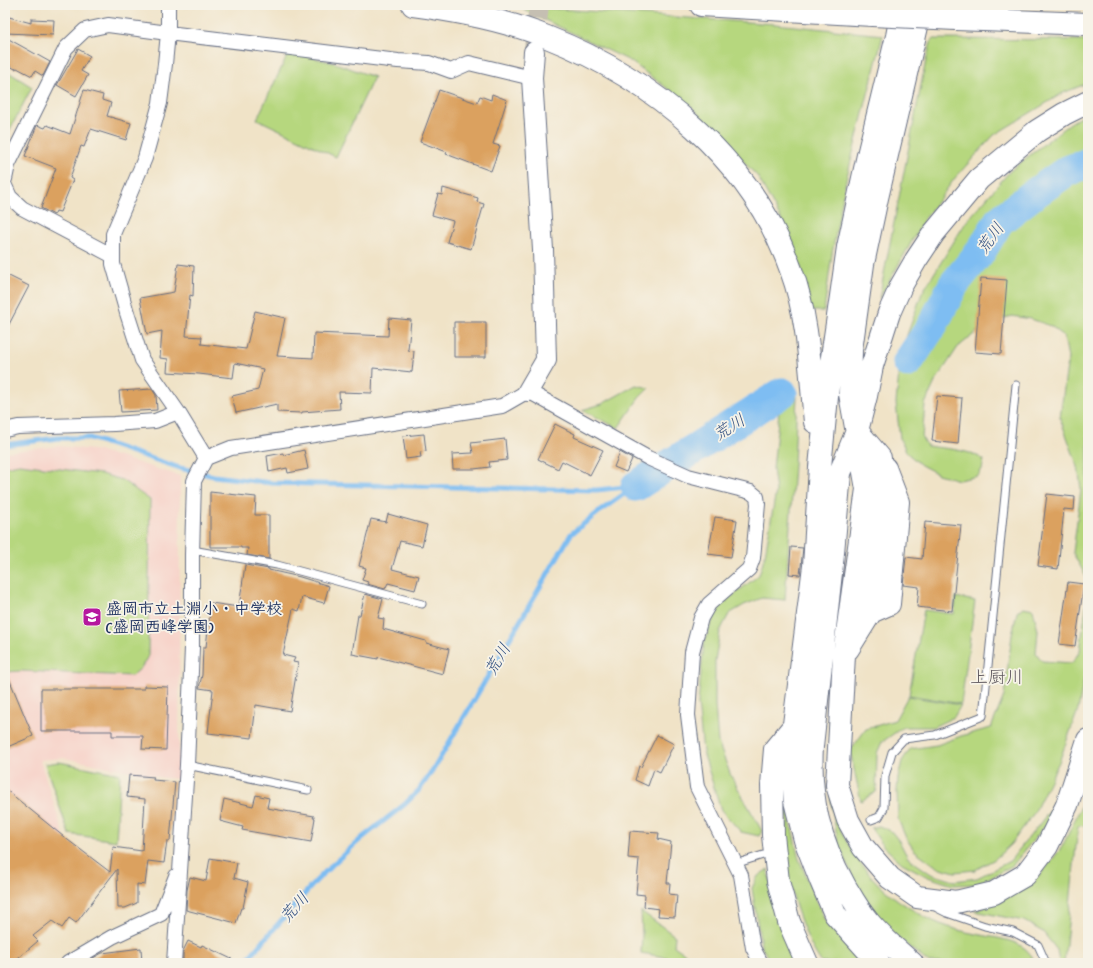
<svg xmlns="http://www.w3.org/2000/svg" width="1093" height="968" viewBox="0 0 1093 968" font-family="'Indie Flower','Klee One',sans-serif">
  <rect width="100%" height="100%" fill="#f7f3e8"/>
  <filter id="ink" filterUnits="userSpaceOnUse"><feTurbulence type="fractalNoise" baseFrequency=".025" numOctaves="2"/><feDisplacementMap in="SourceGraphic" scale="8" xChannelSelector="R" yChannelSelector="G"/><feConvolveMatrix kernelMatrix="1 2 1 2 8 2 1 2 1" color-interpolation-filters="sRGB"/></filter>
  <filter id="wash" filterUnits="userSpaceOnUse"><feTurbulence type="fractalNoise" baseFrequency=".012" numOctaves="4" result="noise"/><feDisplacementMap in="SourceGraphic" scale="16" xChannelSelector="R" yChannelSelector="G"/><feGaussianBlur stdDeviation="0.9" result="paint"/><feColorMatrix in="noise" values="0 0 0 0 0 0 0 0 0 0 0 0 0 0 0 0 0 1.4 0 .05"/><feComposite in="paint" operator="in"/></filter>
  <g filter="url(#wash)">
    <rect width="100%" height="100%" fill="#f0e3c7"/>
    <path fill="#f7d1c8" d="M59,446l42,5 79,25 -1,303 -15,-1 -100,-20 -24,2 24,76 -59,80v-464z"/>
    <path fill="#b6d77e" stroke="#68836e" d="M516,6l259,18 108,11 -37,145 -14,74 -8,57h-13l-9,-40 -19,-48 -25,-46 -68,-72 -60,-44z
      M932,39l156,1v43l-25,10 -69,42 -39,43 -31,42 -45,79 47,-239z
      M289,52l46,11 39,14 -38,80 -79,-38z
      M5,70l27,17 -27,52z
      M1088,112v470c-4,-11 -10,-19 -15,-29l8,-64 -3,-22 -18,-49 8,-60 -4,-22 -13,-10 -20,-7 -19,-3 -23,6 -31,25 -23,35 -10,22 -3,34 5,8c19,3 42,3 57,14l-2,9 -4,7 -19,4 -21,-6 -17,-9 -14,-12 -7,-15 -4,-35 5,-51 21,-59 44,-71 44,-51 59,-47z
      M636,385l13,3 -10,10 -21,30 -36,-18 20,-6z
      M797,396l-3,69 -9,135 -23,-2 -18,7 -15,9 -9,17 -5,30v44l3,37 13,34 31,55 -3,5 -18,-4 -20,-22 -18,-58 -5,-49 6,-60 12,-32 11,-11 32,-25 6,-20 11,-64 -3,-22 7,-67z
      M19,464l82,10 21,6 28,20 -2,156 -7,12 -9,8 -111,-5 -16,1v-205z
      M1088,593v64l-3,17 -7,36 -19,52 -25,51 -23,31 -16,15 -20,11 -20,2 -18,-5 -23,-17 -8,-12 -8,-19 -1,-28 1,-13 4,-17 8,-12 27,-4 24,-9 30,-8 13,-32 8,-61 5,-23 6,-5 10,2 5,22 -2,22 6,8 30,2 8,-12z
      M956,597l19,4 -14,103 -52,-9 15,-85 30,4z
      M908,696l53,9 -7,12 -21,10h-30l-21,15 -5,11 -1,39 -15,9 -11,-50 16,-22 29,-9z
      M1073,755l-23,65 -38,46 -35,18 -24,1 -25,-8 -26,-14 -18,-16 -13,-19 8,-2 12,5 8,10 9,17 23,16 23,7 23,-3 33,-17 39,-49z
      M59,762l61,12 -4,67 -47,-7 -24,-70z
      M1088,780v45l-10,1 -14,137h-5l-2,-13 -14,-18 -19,-11 -50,-10 43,-18 24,-19 21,-27 18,-38z
      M830,795c4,13 7,28 13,40 11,20 25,41 43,56 16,13 35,25 54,33 11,4 24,8 36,10 21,5 50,4 59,29h-106l-32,-26 -19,-20 -22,-32 -18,-42z
      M787,806l12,53 26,62 39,42h-42c-16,-21 -32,-69 -35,-95 -2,-20 0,-42 0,-62z
      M768,869l11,54 15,40h-23l-10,-17 -9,-58 6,-12z
      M641,911l34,25 -1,10 25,17h-19l-4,-4 -35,-6 1,-18z"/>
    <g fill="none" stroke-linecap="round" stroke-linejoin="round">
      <path stroke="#7ebdf2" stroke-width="5" d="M5,445l52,-7h33l90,30 34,8 58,7 324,7 40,-4
        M244,963l71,-81 18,-18 29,-26 42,-33 15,-15 17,-25 135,-231 29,-23 34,-24"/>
      <path stroke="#7ebdf2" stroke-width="31" d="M908,362l25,-38 21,-40 27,-33 18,-30 32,-25 36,-25 21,-8
        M636,486l146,-93"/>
    </g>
    <g id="blocks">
      <path fill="#dba15e" d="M5,17l4,1v-1l22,6v-4l23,1 -1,15 -48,-2z
        M5,37l45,25 -7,14 -8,-5 -3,5 -15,-8 -2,1 -10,-6z
        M78,49l12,7 -9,15 7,4 -12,21 -19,-11z
        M84,90l19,5 -1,5 9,3 -4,13 24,7 -5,17 -35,-11 -7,18 -3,-1 -11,32 3,2 -13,32 -4,-1 -2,4 -13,-7 15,-40 -31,-12 12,-31 8,3 2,-3 23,9z
        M439,90l38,13 3,-7 11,4 1,-6 15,6 -14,44 7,2 -9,25 -45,-17 1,-2 -27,-10z
        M443,188l35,10 -1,4 7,2 -13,45 -24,-7 6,-21 -21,-6 6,-21 4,1z
        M178,264l16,2 -1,30 -3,-1 -4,41 16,1 -1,7 45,5 9,-38 30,7 -8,38 36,2 1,-25 74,3 1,-18 22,2 -3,30 6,1 -2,21 -39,-4 -1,25 -33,-1 1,17 -38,3v1l-25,-1v-8l-41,9 -4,-17 26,-6 5,-21 -28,-6 -2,15 -34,-4 -32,-2 1,-13 -8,-1 2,-27 -15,3 -7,-36 34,-6z
        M5,274l24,12 -24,46z
        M981,278l26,2 -6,74 -26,-2z
        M454,322h32v35h-32z
        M152,389l4,6 1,15 -36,2 -2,-21z
        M937,396l25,2 -4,46 -26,-3z
        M555,424l20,10 -1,3 29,13 -13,25 -28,-14 -4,8 -20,-10z
        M424,434l2,17 -6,1 1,5 -15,2 -3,-23z
        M505,439l2,21 -18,2 1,5 -16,2h-21l-1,-15 21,-1 -2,-10z
        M304,450l4,19 -20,4 -1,-5 -18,4 -2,-16 16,-3v2z
        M620,452l12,7 -6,13 -12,-5z
        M210,492l46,5 -1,18h14v44l-22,-4 1,-7h-7v-1h-31z
        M1047,494l28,3 -1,13 -10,-1 -6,60 -20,-3z
        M388,514l39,11 -5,21 -22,-5 -8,28 27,7 -4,14 -27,-7 -3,6 -18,-5 1,-2 -6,-2 4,-12 -7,-2 12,-47 15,3z
        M715,517l22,3 -6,37 -23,-3z
        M925,522l36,3 -9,86 -35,-4 2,-20 -16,-2 3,-28 16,2z
        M791,547l12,1 -3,27 -11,-1z
        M245,565l24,4v1l31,7 29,9 -5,17 -22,-6 -3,14 -6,-2 -10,46 12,3 -2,4 5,1 -8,48 -34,-6 -4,33 -44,-5 5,-43 -14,-2 3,-13 1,-28h3l5,-44 28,4z
        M1068,582l16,2 -9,62 -16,-2z
        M365,594l18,5 -5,19 6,1 -1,10 43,12v2l23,6 -6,25 -65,-17v2l-26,-5 6,-39h2z
        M5,669l28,67 -28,12z
        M144,686l24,1 -2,63 -24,-1 1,-13h-31v-5h-71v-42h103z
        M657,735l17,9 -14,28 -6,-3 -6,17 -13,-6 4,-14 2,1z
        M129,775l25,2 -1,3 22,2 -5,59h-3l-3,22 -16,-2 -3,24 -8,-1v19l-12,5h-7l-1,-39 -41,54 -7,-5 -7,10 -10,-7 -19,15 5,5 -26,22h-7v-174l59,48 46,35 3,-25 29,4 3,-52 -18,-2z
        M256,795l13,3 -2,10 47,8 -1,2h2l-4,24 -69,-12 1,-3 -23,-6 4,-22 29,7z
        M630,831l29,2 -1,6 13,3 -4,41h3l-1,11 8,1 -2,22 -17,-1 1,-7 -15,-2 1,-12 -9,-1 3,-35 -11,-1z
        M210,858l27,5 -3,15 14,4 -5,26h-2l-5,15 -50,-13 1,-20 3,-13 16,4z
        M188,941l13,6 1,-2 38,18h-50l-7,-3v-9z
        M141,948l1,15h-49v-5l9,-5z"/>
    </g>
  </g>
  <g filter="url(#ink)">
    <use href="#blocks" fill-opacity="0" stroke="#666e83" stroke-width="1"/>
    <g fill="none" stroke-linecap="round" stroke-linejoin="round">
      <path stroke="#c5bfb2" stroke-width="20" stroke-dasharray="20 10" stroke-linecap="butt" d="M534,49l5,-44"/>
      <g stroke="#666e83" stroke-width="9">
        <path id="lane" d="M192,550l85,15 145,39
          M187,765l121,25
          M871,820l8,-3 5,-9 1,-32 7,-24 12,-13 31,-4 48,-19 33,-331
          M735,864l28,-9
          M937,908l10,5 38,13 28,6 25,13 8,18"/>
      </g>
      <g stroke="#666e83" stroke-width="16">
        <path id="street" d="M168,5v28l230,28 31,2 22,8 18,-8 63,15
          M5,179l3,-14 58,-117 19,-18 23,-5 60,8 -3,31 -5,39 -15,55 -32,76v30l14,49 15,47 36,52
          M5,186l5,11 12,11 91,48
          M5,430l13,-3 96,-3 41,-3 23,-9 28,46
          M68,963l44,-26 49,-23 15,-38
          M174,963l13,-198 5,-117v-93l2,-74 12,-23 25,-10 271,-42 26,-15 120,67 40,18 63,16 6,5 1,7 -5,54 -4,11 -40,35 -8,14 -9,34 -4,63 9,72 44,88 12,73 8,15"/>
      </g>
      <g stroke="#666e83" stroke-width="22">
        <path id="secondary" d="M528,391l18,-31 -3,-110 -11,-172 2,-26"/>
      </g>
      <g stroke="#666e83" stroke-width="24">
        <path id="highway" d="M413,5c45,6 92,15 134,32 107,42 205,123 244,233 18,48 19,102 24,152
          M701,5l171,10
          M922,5l-45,193 -14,66 -12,86 -1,44 17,95 -23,166 -7,130 11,35 15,27 27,31 27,19 39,5 38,-9 31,-18 22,-29 20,-41 21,-65
          M956,19l132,5
          M871,612l18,-8 9,-102 -13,-34
          M848,649l23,-37 10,-95 -1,-59 -23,-27
          M794,726l-19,23 -3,36 1,50 5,46 11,41 18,41
          M879,963l-44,-49 -14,-33 -16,-41 -10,-39 -4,-53 23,-182 6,-99 9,-90 12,-81 7,-49 20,-92 29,-119 6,-31
          M912,963c-15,-13 -31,-26 -44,-42 -9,-10 -16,-23 -23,-35 -26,-46 -36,-88 -33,-140l20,-182 8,-91 17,-42 9,-35 6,-30 17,-53 12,-27 15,-26 18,-27 45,-54 58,-48 27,-17 24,-12"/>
      </g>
      <use href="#lane" stroke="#fff" stroke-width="7"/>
      <use href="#street" stroke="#fff" stroke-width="14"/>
      <use href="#secondary" stroke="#fff" stroke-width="20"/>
      <use href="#highway" stroke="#fff" stroke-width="22"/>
      <g stroke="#666e83" stroke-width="24" stroke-linecap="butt">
        <path id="highway-bridge" d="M872,15l84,4"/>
      </g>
      <use href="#highway-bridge" stroke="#fff" stroke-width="22"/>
    </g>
  </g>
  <defs>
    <g id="school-square" transform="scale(1)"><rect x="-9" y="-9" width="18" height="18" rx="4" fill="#b5179e" stroke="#f7f3e8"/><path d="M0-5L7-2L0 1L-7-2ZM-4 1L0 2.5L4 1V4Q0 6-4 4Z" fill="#fff"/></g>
  </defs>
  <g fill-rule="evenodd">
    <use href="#school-square" x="92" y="617"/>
  </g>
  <g text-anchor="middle" stroke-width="3.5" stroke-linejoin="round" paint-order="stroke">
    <g font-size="16" font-weight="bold" fill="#1b2f5e" stroke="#f7f3e8" text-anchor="start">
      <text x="106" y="614">盛岡市立土淵小・中学校<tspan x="106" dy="18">(盛岡西峰学園)</tspan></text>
    </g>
    <g font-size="17" font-style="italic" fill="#345283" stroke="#f7f3e8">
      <text transform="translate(990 238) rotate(-54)" y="6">荒川</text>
      <text transform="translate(729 427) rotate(-32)" y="6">荒川</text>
      <text transform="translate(497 659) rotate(-59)" y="6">荒川</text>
      <text transform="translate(294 907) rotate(-48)" y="6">荒川</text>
    </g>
    <g font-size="18" fill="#5e575e" stroke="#f7f3e8">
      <text x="997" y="683">上厨川</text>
    </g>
  </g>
  <rect width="1093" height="968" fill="none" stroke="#f7f3e8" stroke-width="20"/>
</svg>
